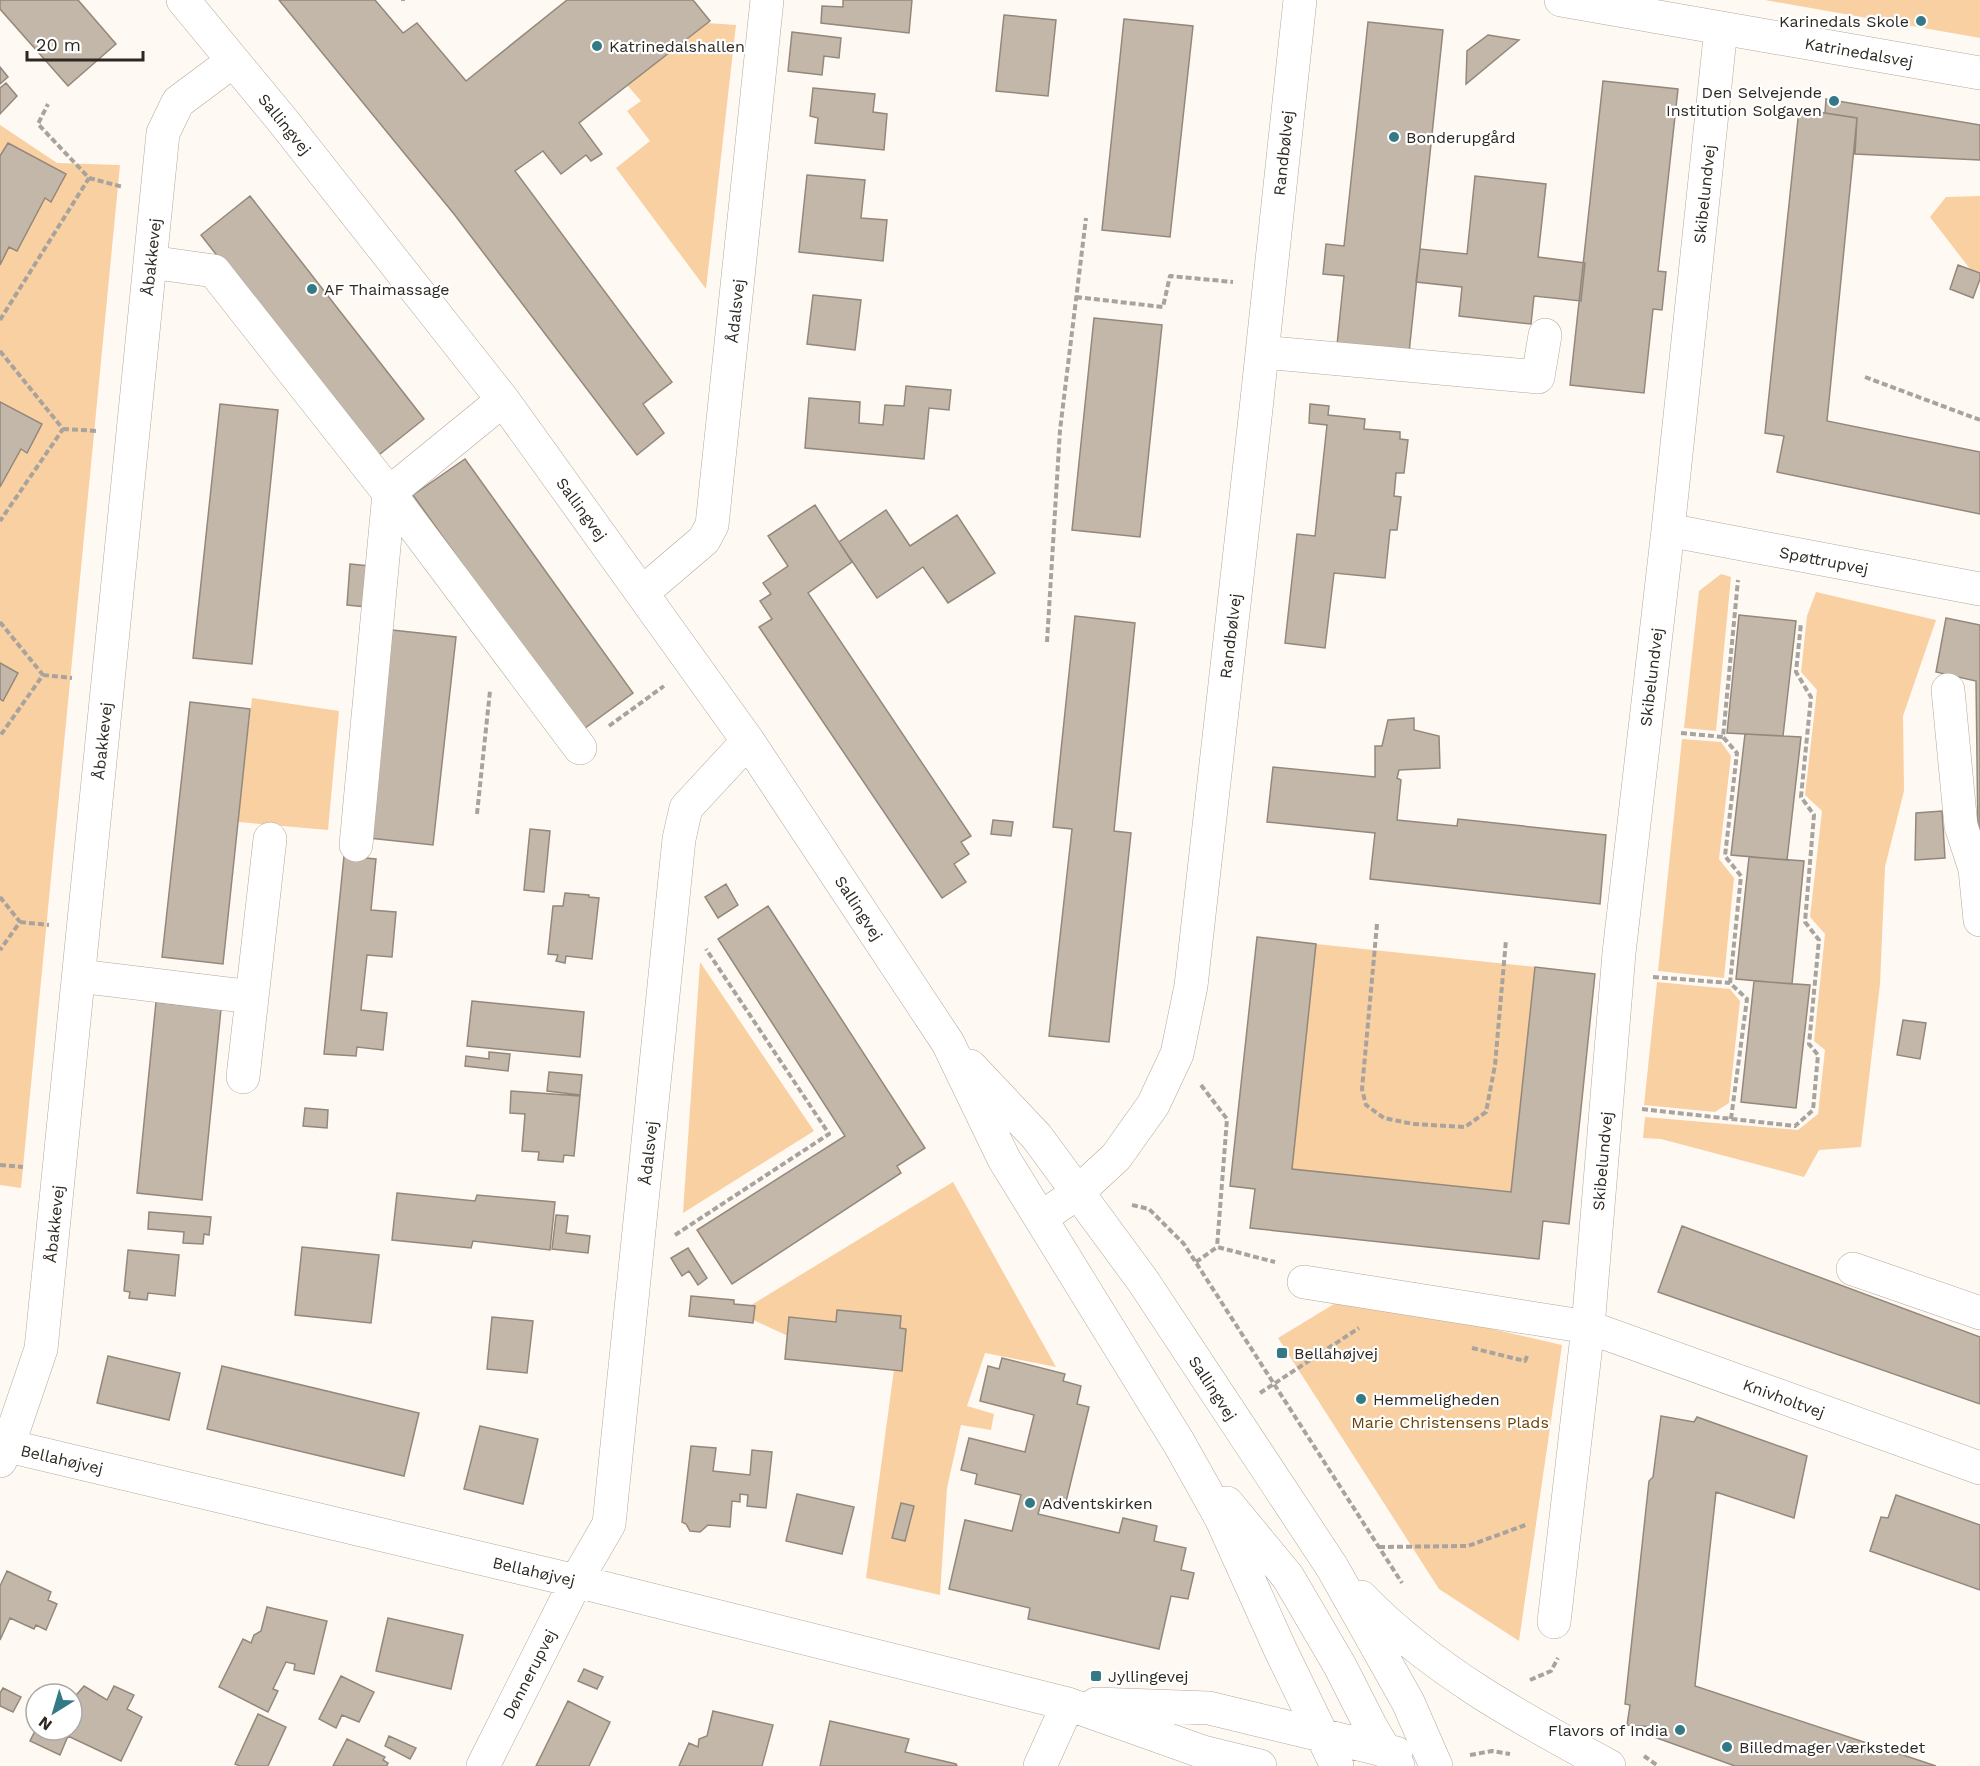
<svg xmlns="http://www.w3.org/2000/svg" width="1980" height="1766" viewBox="0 0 1980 1766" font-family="'Work Sans',sans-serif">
  <rect width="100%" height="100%" fill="#fff9f4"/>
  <path fill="#f9d0a2" d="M1765,0h215v38z
    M707,23l29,2 -30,264 -90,-121 34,-27 -23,-30 14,-10 -14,-16z
    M0,125l57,38 63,2 -99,1023 -21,-3z
    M1980,196v83l-3,-1 -47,-61 16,-20z
    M1721,574l10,3 -15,154 -32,-3 15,-137z
    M1816,592l120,28 -33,96 1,75 -19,76 -5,117 -19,163 -42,3 -15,27 -143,-38 -18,-1 2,-21 153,13 20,-16 7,-64 -11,-9 11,-107 -15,-17 12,-106 -17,-16 12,-105 -16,-18 6,-56z
    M252,698l87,13 -11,119 -90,-8z
    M1682,739l39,3 10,14 -12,103 15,19 -10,100 -66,-7z
    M1316,944l219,23 -24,225 -219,-23z
    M700,962l114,169 -131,82z
    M1657,982l73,7 10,12 -11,102 -14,9 -71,-7z
    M953,1182l103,185 -71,-14 -18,53 27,8 -3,16 -30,-5 -14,63 -7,107 -74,-17 31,-231 -96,-5 -63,-29z
    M1374,1302l188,43 -43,296 -80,-52 -161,-251 56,-34z"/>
  <path fill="#c3b7a9" stroke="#94887b" stroke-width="1.5" d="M0,0h78l38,44 -48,42 -68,-77z
    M279,0h96l28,33 14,-10 49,58 101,-81h126l17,21 -131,102 23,31 -11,7 -5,-6 -25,19 -18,-23 -28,20 157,211 -29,22 21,29 -27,22 -183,-241z
    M843,0h69l-3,33 -88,-10 1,-17 21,1z
    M1004,15l52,5 -8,76 -52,-5z
    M1124,19l69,7 -23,211 -68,-7z
    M1368,22l75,8 -34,323 -72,-8 7,-69 -21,-2 3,-30 18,2z
    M792,32l49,6 -2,20 -15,-2 -2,19 -34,-4z
    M1488,35l31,5 -53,44 1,-33z
    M0,67l8,10 -8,7z
    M1603,81l75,8 -20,182 8,1 -4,38 -9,-1 -9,84 -74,-8z
    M6,83l11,13 -17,18v-26z
    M813,88l62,6 -2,18 14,2 -3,36 -69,-7 3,-25 -8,-2z
    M1826,99l154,26v35l-125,-6 2,-36 -32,-5z
    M1799,109l58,9 -30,303 153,31v62l-203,-42 7,-36 -19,-3z
    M8,143l58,31 -15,28 -6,-4 -28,53 -8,-4 -9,18v-109z
    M807,175l58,5 -4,38 26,2 -4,41 -84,-9z
    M1475,176l71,8 -8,73 47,6 -4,38 -47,-5 -3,28 -72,-8 3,-29 -46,-5 4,-33 47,5z
    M250,196l174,223 -49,39 -174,-223z
    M1958,265l22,8v6l-7,19 -23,-9z
    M813,295l48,5 -6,50 -48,-6z
    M1094,318l68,7 -22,212 -68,-7z
    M906,386l45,4 -2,20 -20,-2 -5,51 -119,-11 4,-50 51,4 -1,21 24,2 2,-20 19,1z
    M0,402l42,22 -15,29 -6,-4 -21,38z
    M220,404l58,6 -26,254 -59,-6z
    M1310,404l19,2 -1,9 37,4 -1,10 36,3v7l8,1 -4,33h-8l-2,23 7,1 -4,33h-7l-5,48 -51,-5 -9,75 -40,-5 12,-109 18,2 12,-111 -18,-2z
    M465,459l168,234 -52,38 -168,-236z
    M815,505l37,57 -44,31 163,243 -10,6 8,12 -15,10 12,18 -24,16 -183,-271 13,-8 -12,-18 11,-7 -8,-11 25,-17 -20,-30z
    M886,510l24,36 47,-31 38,58 -47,30 -25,-36 -46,31 -38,-56z
    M350,564l20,2 -4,41 -19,-2z
    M1739,615l57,6 -13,115 -56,-3z
    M1075,616l60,7 -21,208 17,2 -22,209 -60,-6 23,-207 -19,-2z
    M1946,618l34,7v214h-2l-2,-158 -40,-9z
    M392,630l64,7 -23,208 -64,-7z
    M0,663l18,10 -15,28 -3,-2z
    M190,702l60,7 -27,255 -61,-7z
    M1414,718v12l25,6 1,32 -41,2 -2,8 4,2 -4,40 60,6 1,-7 148,16 -6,69 -230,-25 5,-46 -108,-11 6,-55 102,10v-31h7l6,-26z
    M1745,734l56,3 -14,123 -56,-5z
    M1942,811l3,47 -30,2 1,-47z
    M993,820l20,2 -2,14 -20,-2z
    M530,829l20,2 -6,61 -20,-2z
    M344,856l32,3 -5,51 25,2 -4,45 -25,-2 -6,55 26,3 -4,37 -26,-3 -1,9 -32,-2z
    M1749,857l55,4 -12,123 -56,-5z
    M726,884l12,21 -20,13 -13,-21z
    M565,893l24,2v2l10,1 -7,61 -26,-3 -1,7 -9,-2 2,-6 -10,-1 5,-48h10z
    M768,906l157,242 -28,18 4,7 -169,111 -35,-54 148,-94 -127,-197z
    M1257,937l59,7 -24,225 219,23 24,-225 60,7 -26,250 -26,-3 -4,38 -289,-31 5,-39 -25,-3z
    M1754,981l56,4 -14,123 -55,-6z
    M472,1001l112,11 -4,45 -113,-11z
    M156,1002l65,7 -19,191 -65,-7z
    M1903,1020l23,3 -6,36 -23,-4z
    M489,1052l21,2 -2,17 -43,-5 1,-10 23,3z
    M549,1072l33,3 -2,20 -33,-4z
    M511,1091l69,5 -6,60 -10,-1 -1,7 -25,-2 1,-8 -17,-1 3,-37 -15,-1z
    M305,1108l23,2 -1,18 -24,-2z
    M397,1193l78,8 2,-6 78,7 -5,48 -77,-9 -2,7 -79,-8z
    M149,1212l62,5 -2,18 -5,-1 -1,10 -20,-1 1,-11 -36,-3z
    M556,1215l12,1 -2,17 24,3 -2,17 -36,-4z
    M1682,1226l298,111v67l-322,-112z
    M302,1247l77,8 -8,68 -76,-8z
    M688,1248l19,30 -9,7 -9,-14 -7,5 -11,-18z
    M128,1250l51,5 -4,41 -27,-3 -1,7 -18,-2 1,-6 -6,-1z
    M691,1296l43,4v4l21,2 -2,17 -64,-7z
    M837,1310l64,6 -1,12 6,1 -4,42 -117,-12 4,-42 47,5z
    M492,1317l41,4 -6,52 -40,-4z
    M108,1356l72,17 -11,47 -72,-17z
    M1002,1358l63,16 -2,7 18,5 -4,18 12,3 -24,99 -23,-6 -4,14 81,19 4,-15 34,8 -3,15 32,7 -5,22 13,3 -6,26 -17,-3 -12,53 -131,-30 2,-11 -81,-19 16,-69 47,11 9,-36 -46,-11 2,-10 -16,-4 8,-32 56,14 9,-37 -54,-14 8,-35 11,3z
    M222,1366l197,47 -15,63 -197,-47z
    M1661,1416l33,6 3,-5 110,39 -13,62 -78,-26 -21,194 241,80h-201l-81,-29v-10l-27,-2 3,-20 -5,-1 24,-223 4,-4z
    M480,1426l58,13 -15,65 -59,-15z
    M691,1446l25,2 -3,23 37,4 2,-25 20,2 -6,56 -19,-2 1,-11 -8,-1v8l-8,-1 -2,26 -22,-2 -8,7 -10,-1 -4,-7 -4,-2z
    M797,1494l57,13 -12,47 -56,-13z
    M1896,1495l84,30v65l-110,-39 11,-34 7,1z
    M901,1503l13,3 -9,35 -13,-3z
    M7,1571l44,21 -3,8 9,4 -11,26 -10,-5 -2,4 -24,-11 -10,22v-54z
    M267,1607l60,14 -13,53 -20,-4 1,-6 -9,-2 -13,27 5,2 -10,21 -49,-25 24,-48 8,4 3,-8 7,-4z
    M388,1618l75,17 -12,54 -75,-18z
    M584,1669l19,8 -6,12 -19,-8z
    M341,1676l33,16 -15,30 -17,-7 -6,13 -17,-9z
    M84,1686l23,14 7,-14 20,9 -7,14 15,8 -21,44 -53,-25 -8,19 -30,-14 6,-12 36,1v-30z
    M3,1688l18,9 -8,15 -13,-6v-13z
    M568,1701l42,21 -21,44h-53z
    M713,1711l60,14 -11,41h-83l10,-23 9,4 1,-8 8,-3z
    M258,1714l28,13 -18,39h-28l-5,-2z
    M830,1721l79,18 -4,13 51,12 1,2h-137z
    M389,1736l27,12 -6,11 -25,-13z
    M347,1739l38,18 -2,3 5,3 -1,3h-54z"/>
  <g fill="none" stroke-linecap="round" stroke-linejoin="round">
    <g stroke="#b4a89b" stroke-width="34">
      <path id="minor" d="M183,0l100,121 220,279 245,341 200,302 56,116 175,284 42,75 59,131 57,117
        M1561,0l419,73
        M150,262l64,9 175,222 191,255
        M1262,352l276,25 7,-42
        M1668,530l312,59
        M643,592l61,-52 8,-15 55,-525
        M1948,690l13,136 14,43 5,51
        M356,845l33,-352 114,-93
        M79,976l173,21
        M970,1066l67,71 106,144 189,286 76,135 28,64
        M243,1077l27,-238
        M1041,1218l36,-25 39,-36 37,-52 24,-51 14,-68 65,-577 44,-409
        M1853,1269l127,44
        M1304,1282l284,45 392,141
        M0,1444l576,137 492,123 135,48 57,14
        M0,1461l8,-15 33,-97 122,-1216 15,-31 55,-41
        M1227,1503l61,74 52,89 31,61 13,22 14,17
        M1361,1597c71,73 159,121 248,169
        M1554,1622l34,-295 31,-374 49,-423 53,-502
        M1096,1704l113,4 187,45
        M483,1766l93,-185 33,-57 70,-685 7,-31 62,-67
        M1040,1766l28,-62"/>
    </g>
    <path stroke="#a9a39e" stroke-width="4" stroke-dasharray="6 3" stroke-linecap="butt" d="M403,1v-1
      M89,178l34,9
      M1076,297l87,10 7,-31 63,6
      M0,320l89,-142 -51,-54 10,-20
      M0,351l63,78 -63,92
      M1865,377l115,43
      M63,429l35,2
      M0,622l43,53 -43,61
      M1047,642l13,-212 26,-212
      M43,675l29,3
      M609,726l55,-40
      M1681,733l42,4
      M477,814l13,-123
      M0,897l20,25 -20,28
      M20,922l29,3
      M1377,924l-15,165 4,16 18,13 29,6 52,3 21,-15 9,-47 11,-125
      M1653,977l77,6
      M1201,1085l26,34 -10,128
      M1642,1109l153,17 18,-16 5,-55 -9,-11 10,-104 -14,-18 9,-107 -13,-18 10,-100 -15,-25 5,-49
      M1731,1119l16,-120 -17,-16 11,-107 -16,-20 12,-103 -14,-16 15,-157
      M0,1165l23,2
      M1132,1205l17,4 35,35 218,339
      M675,1235l154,-101 -123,-185
      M1196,1262l21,-15 58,15
      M1472,1348l53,13 3,-7
      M1260,1393l99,-65
      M1379,1547l89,-1 60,-22
      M1530,1680l21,-9 7,-13
      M1470,1755l22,-4 18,3
      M1644,1756l14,10"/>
    <use href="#minor" stroke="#fff" stroke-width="33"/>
  </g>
  <g fill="#337a86" stroke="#fff" stroke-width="2">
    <circle cx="1921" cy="21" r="6"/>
    <circle cx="597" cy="46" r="6"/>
    <circle cx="1834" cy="101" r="6"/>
    <circle cx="1394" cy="137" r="6"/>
    <circle cx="312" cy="289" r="6"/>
    <rect x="1276" y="1347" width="12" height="12" rx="3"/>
    <circle cx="1361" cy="1399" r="6"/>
    <circle cx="1030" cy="1503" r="6"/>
    <rect x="1090" y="1670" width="12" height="12" rx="3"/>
    <circle cx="1680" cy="1730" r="6"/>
    <circle cx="1727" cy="1747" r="6"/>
  </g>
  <g text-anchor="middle" stroke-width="4.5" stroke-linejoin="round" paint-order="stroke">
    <g font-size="16" fill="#2d2822" stroke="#fff" text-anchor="start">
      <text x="1909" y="27" text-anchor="end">Karinedals Skole</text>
      <text x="609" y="52">Katrinedalshallen</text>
      <text x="1822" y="98" text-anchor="end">Den Selvejende<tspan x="1822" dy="18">Institution Solgaven</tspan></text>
      <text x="1406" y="143">Bonderupgård</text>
      <text x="324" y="295">AF Thaimassage</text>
      <text x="1294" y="1359">Bellahøjvej</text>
      <text x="1373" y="1405">Hemmeligheden</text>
      <text x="1042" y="1509">Adventskirken</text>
      <text x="1108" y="1682">Jyllingevej</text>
      <text x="1668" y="1736" text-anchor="end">Flavors of India</text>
      <text x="1739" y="1753">Billedmager Værkstedet</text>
    </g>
    <g font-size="16" fill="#2d2822" stroke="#fff">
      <text transform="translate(1859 52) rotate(10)" y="6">Katrinedalsvej</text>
      <text transform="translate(285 124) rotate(51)" y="6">Sallingvej</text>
      <text transform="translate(1283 153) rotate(-84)" y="6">Randbølvej</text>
      <text transform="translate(1704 194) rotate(-84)" y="6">Skibelundvej</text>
      <text transform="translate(151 257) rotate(-84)" y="6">Åbakkevej</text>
      <text transform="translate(735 311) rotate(-84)" y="6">Ådalsvej</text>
      <text transform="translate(582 509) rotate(54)" y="6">Sallingvej</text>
      <text transform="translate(1824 560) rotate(11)" y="6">Spøttrupvej</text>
      <text transform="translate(1230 636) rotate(-83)" y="6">Randbølvej</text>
      <text transform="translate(1651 677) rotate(-83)" y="6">Skibelundvej</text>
      <text transform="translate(102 741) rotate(-84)" y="6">Åbakkevej</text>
      <text transform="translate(859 908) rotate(57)" y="6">Sallingvej</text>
      <text transform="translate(648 1153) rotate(-84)" y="6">Ådalsvej</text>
      <text transform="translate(1602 1161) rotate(-85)" y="6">Skibelundvej</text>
      <text transform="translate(54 1224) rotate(-84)" y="6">Åbakkevej</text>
      <text transform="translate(1213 1388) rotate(57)" y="6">Sallingvej</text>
      <text transform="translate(1784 1398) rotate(20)" y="6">Knivholtvej</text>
      <text transform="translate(62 1459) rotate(13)" y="6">Bellahøjvej</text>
      <text transform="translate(534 1571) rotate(13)" y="6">Bellahøjvej</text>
      <text transform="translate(529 1674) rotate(-63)" y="6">Dønnerupvej</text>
    </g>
    <g font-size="16" fill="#6a4204" stroke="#fff">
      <text x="1450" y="1428">Marie Christensens Plads</text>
    </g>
  </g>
  <g transform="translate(54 1712) rotate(217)"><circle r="28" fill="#ffffff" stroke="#aba9a7" stroke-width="1.5"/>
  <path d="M0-4.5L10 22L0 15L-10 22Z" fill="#337a86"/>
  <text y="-9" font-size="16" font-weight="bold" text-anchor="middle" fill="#2d2822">N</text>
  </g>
  <path d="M27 51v9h116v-9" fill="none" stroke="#2d2822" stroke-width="3"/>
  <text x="36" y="51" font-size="18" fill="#2d2822" stroke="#ffffff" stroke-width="4.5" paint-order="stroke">20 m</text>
</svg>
